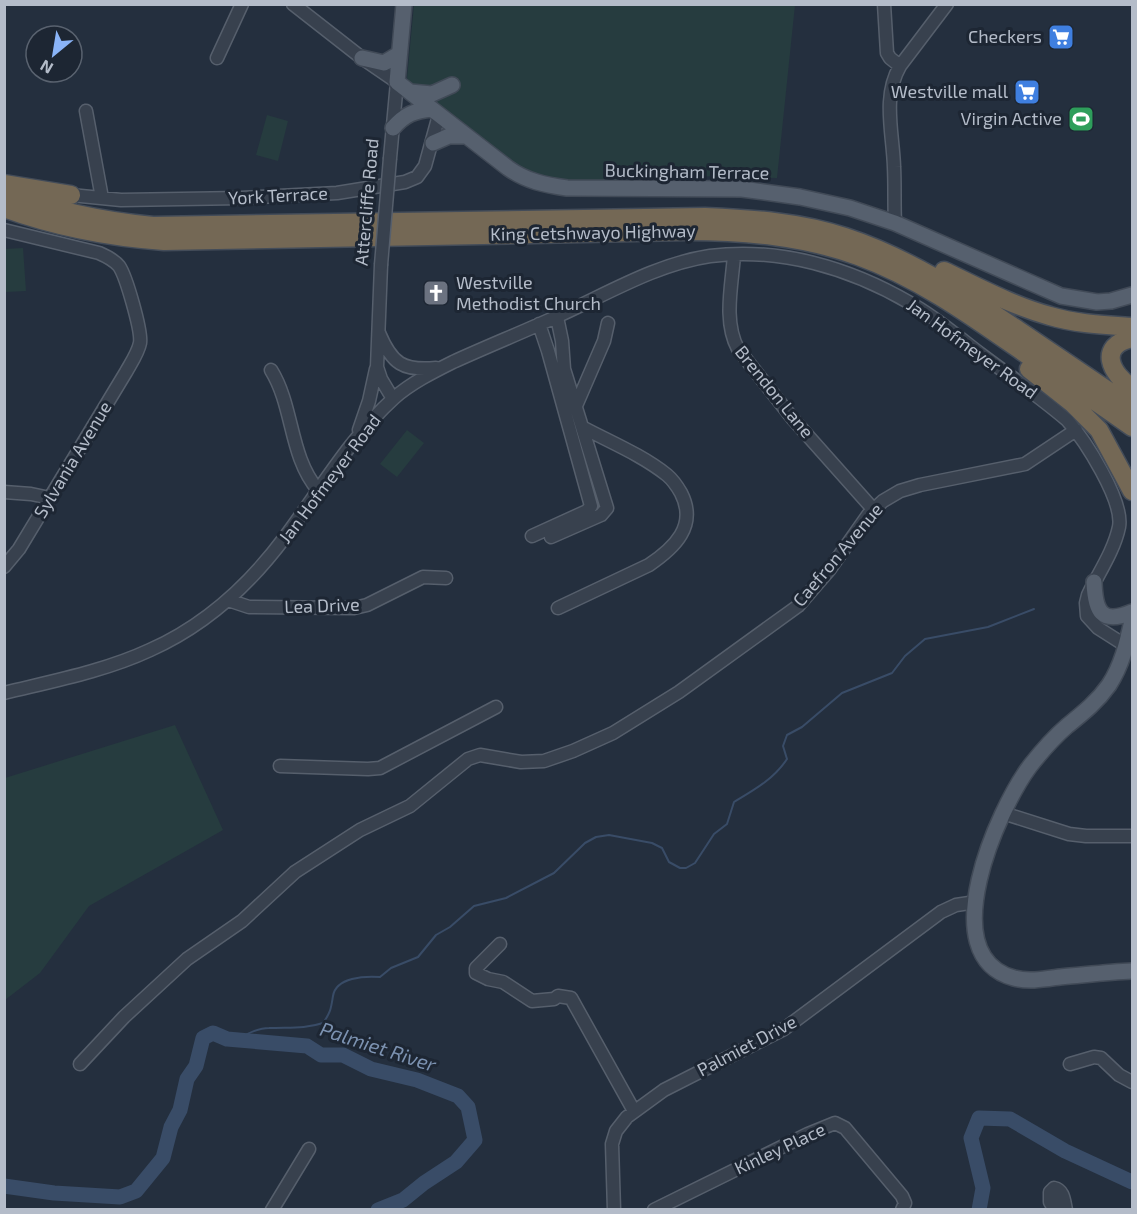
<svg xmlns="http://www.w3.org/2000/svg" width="1137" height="1214" viewBox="0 0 1137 1214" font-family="'Exo 2',sans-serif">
  <rect width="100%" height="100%" fill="#242f3e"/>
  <path fill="#263c3f" d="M414,5h381l-18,173 -84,-2 -116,6 -28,-3 -25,-8 -112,-86 -5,-7z
    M267,115l21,6 -10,40 -22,-6z
    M23,248l3,43 -20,1 -1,-43z
    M407,430l17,13 -27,34 -17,-13z
    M175,725l48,105 -134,76 -49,67 -35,27v-222z"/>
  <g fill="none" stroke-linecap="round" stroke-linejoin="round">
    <path stroke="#394c67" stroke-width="2" d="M237,1039c10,-5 21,-11 32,-11 19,-1 36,1 54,-5 8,-11 8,-15 10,-27 3,-19 32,-20 47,-19l11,-9 27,-11 18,-22 14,-8 24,-21 32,-8 48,-25 31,-30 11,-6 13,-2 43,8 10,5 7,14 11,6h6l9,-5 19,-29 13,-10 7,-22c20,-12 40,-23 53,-43l-4,-13 4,-11 15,-8 40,-34 50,-20 13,-17 20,-17 63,-12 46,-18"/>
    <path stroke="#394c67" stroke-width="15" d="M4,1186l50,7 66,4 16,-6 27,-33 8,-31 9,-17 7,-31 9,-13 7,-28 10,-5 14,6 80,7 14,9h22l28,14 46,11 41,16 10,11 7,33 -19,22 -32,21 -21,17 -25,10
      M979,1210l4,-22 -12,-50 8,-20 31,1 55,32 67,31"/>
    <g stroke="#565f6c" stroke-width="15">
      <path id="minor" d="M293,4l69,54 35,24 -7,76
        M884,4l3,49 3,5 10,8c-18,31 -7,67 -6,101 1,18 0,37 1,56
        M217,58l25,-54
        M900,66l47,-62
        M86,111l16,87
        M71,195l50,5 120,-2 96,-5 68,-11 12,-5 8,-11 14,-51
        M4,230l95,23c7,3 15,7 20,13 7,10 23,65 21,77 -2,10 -9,20 -14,29l-107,177 -15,18
        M734,255c-2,30 -11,66 4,94l55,70 80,90
        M381,265l-4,102 4,12 12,20
        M557,317l5,24 2,28 18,58c28,15 60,28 85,48 6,5 10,11 14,18 17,33 -7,55 -32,72l-91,43
        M379,333c13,31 24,38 57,35
        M271,370c23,37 18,86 47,120
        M575,408l29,-67 4,-18
        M359,430l10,-29 7,-32
        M4,492l27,2 19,4
        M532,536l55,-25 4,-5 -43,-155 -9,-27
        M551,537l50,-22 6,-7 -25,-81
        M228,600l21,7 105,1 13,-3 56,-28 23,1
        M4,693c49,-12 101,-22 146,-43 54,-24 100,-66 135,-113 35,-47 65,-99 109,-139 17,-15 39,-26 59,-36 35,-16 70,-30 105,-46 49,-22 98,-52 152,-60 70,-9 140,12 200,47 26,14 48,34 72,52 28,21 58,42 85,65 18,20 57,81 52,107 -5,24 -21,47 -31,68l-2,8 1,13 11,12 33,21
        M280,766l88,3 12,-1 116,-61
        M1003,813l66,21 17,2h46
        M500,944l-24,24v5l12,6 15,3 29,19 22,-2 4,-3 13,2 63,113
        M80,1064l44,-47 63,-58 55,-38 53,-49 65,-42 50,-24 58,-47 12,-4 41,7 23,-1 29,-10 40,-18 66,-41 119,-86 32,-37 38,-54 15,-14 17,-10 20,-6 105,-21 51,-34
        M1070,1064l24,-7 7,1 18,17 13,7
        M1063,1197l-10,10 -3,-5v-10l4,-4c10,2 10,13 12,22
        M272,1210l37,-61
        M614,1210l-2,-66 4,-13 11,-14 37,-27 120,-61 157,-117 15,-7 20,-3
        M654,1210l154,-76 27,-11 10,5 57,68 3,7 -3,7"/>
    </g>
    <g stroke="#414a57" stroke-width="18">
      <path id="major" d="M404,4l-7,78 111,86c18,13 37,17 59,20l175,1 58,8 50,11 45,15 166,73 36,6 14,-1 21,-6
        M362,58l22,5 15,-9
        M410,92l22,2 20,-9
        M393,128c12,-14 21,-17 39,-19
        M433,143l16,-7h18
        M1094,582c1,29 7,43 38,30
        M1132,621c-5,22 -10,44 -23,64 -12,17 -26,28 -42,41 -14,12 -26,26 -37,40 -32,43 -98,190 -16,212 15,4 31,1 46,-1 24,-2 48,-5 72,-6"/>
    </g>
    <g stroke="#434c59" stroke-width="21">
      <path id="highway" d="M4,184l67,11
        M4,193c49,18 98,28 149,33l552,-9c47,2 95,5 140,20 64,21 118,57 173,93 38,26 76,51 114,77
        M4,208c52,19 105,29 160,33l523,-10c58,0 116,5 171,25 58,21 108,56 158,91 39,27 78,53 116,80
        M944,271c34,16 69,35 106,45 27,8 55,9 82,11
        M1132,338c-35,8 -21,36 0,50
        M1029,369l43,34 27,27 33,61"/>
    </g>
    <use href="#minor" stroke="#38414e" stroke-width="12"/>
    <use href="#major" stroke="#56606e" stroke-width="15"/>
    <use href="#highway" stroke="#746855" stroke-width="18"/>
    <g stroke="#565f6c" stroke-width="15" stroke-linecap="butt">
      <path id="minor-bridge" d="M381,265l9,-107"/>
    </g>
    <use href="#minor-bridge" stroke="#38414e" stroke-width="12"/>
  </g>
  <defs>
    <g id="supermarket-square" transform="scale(1.35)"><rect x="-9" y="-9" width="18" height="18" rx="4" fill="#3f7fe0" stroke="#1d2633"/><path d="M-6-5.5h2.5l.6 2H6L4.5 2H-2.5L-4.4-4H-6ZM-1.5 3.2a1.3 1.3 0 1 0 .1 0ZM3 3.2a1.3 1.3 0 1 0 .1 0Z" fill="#fff"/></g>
    <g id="stadium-square" transform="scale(1.35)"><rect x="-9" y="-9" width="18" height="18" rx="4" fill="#2e9e5b" stroke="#1d2633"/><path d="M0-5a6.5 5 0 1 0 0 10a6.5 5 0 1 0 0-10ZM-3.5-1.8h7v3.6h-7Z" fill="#fff"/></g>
    <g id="church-square" transform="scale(1.35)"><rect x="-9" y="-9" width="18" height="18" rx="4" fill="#6b7280" stroke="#1d2633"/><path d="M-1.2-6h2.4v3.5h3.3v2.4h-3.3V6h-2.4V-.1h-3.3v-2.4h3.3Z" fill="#fff"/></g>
  </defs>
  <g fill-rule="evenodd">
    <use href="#supermarket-square" x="1061" y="37"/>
    <use href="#supermarket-square" x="1027" y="92"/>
    <use href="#stadium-square" x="1081" y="119"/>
    <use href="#church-square" x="436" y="293"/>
  </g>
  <g text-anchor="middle" stroke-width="6" stroke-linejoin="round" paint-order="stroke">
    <g font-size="18" fill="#b4bcc9" stroke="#1d2633" text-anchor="end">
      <text x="1042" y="43">Checkers</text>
      <text x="1008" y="98">Westville mall</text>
      <text x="1062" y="125">Virgin Active</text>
      <text x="456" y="289" text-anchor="start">Westville<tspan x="456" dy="21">Methodist Church</tspan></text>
    </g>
    <g font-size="18" fill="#b4bcc9" stroke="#1d2633">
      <text transform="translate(687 172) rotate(1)" y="6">Buckingham Terrace</text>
      <text transform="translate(278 196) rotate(-3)" y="6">York Terrace</text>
      <text transform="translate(367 202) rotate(-85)" y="6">Attercliffe Road</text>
      <text transform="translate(593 233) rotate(-1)" y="6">King Cetshwayo Highway</text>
      <text transform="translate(972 349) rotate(36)" y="6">Jan Hofmeyer Road</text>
      <text transform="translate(774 392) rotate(51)" y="6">Brendon Lane</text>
      <text transform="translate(73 460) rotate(-59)" y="6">Sylvania Avenue</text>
      <text transform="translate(330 479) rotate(-53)" y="6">Jan Hofmeyer Road</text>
      <text transform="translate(838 555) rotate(-50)" y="6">Caefron Avenue</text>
      <text transform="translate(322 606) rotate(-2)" y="6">Lea Drive</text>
      <text transform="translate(747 1046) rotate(-28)" y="6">Palmiet Drive</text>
      <text transform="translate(780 1149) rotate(-25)" y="6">Kinley Place</text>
    </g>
    <g font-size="20" font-style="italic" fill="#7c92b1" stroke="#1d2633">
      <text transform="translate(378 1047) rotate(18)" y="7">Palmiet River</text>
    </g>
  </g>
  <rect width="1137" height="1214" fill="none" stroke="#b4bcc9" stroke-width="12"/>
  <g transform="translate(54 54) rotate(210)"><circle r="28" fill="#1d2633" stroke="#59626f" stroke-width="1.5"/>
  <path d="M0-4.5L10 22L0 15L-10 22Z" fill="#8ab4f8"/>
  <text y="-9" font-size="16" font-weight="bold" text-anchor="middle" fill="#b4bcc9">N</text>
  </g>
</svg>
